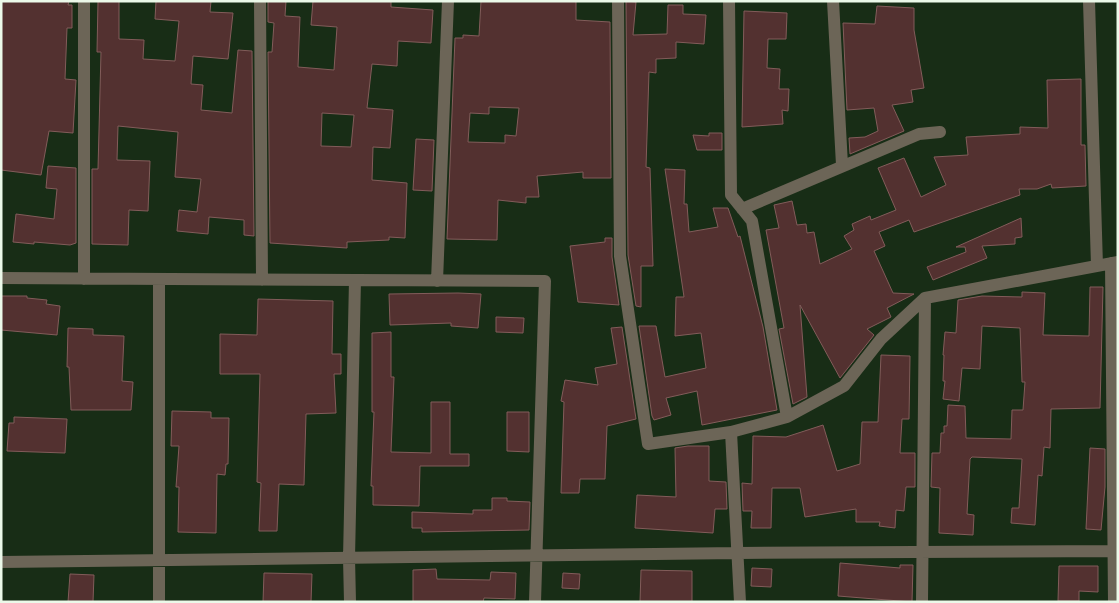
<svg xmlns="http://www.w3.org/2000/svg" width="1119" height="603" viewBox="0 0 1119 603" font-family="'Sofia Sans Condensed',sans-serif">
  <rect width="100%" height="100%" fill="#182d16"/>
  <path fill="#533130" stroke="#825c5a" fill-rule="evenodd" d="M1,1h68l-1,4h4v23h-5l-2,51 11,1 -3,53 -24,-2 -8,44 -40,-5z
    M98,1h21v38l25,1 -1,19 32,2 4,-40 -24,-2 1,-18h55l-1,11 23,1 -5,46 -35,-3 -2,28 12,1 -2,25 31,3 6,-63 14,1 2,185 -10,-1v-15l-35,-3 -1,17 -31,-3 2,-21 18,2 4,-33 -26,-2 3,-45 -60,-6 -1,34 33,1 -2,50 -19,-1 -1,35 -36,-1v-75h6l3,-117h-4z
    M268,1h18l-1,15 15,1 -2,50 36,3 3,-43 -26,-2 2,-24h78v6l42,3 -2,33 -33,-2 -1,25 -25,-2 -5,44 26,2 -3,38 -17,-1 -1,33 35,3 -2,55 -16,-1v3l-42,2v6l-77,-5 -2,-191h4l2,-29 -6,-1zM322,113l32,2 -3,32 -30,-1z
    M481,1h95v19l34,2 1,156h-28v-6l-46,4 2,21h-13v6l-28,-3 -1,40 -50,-1 8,-201h8v-3l16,1zM489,107l30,1 -3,28 -11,-1v8l-37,-1 2,-29 19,1z
    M626,1l10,1 -3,33 34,-1 1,-29h15v9l23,1 -2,29 -28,-2v16l-20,1v14l-7,-1 -3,95 4,1 3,98h-12v41l-5,-1 -8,-51z
    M877,6l37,2v22l10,58 -13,2 2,12 -21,3 12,26 -54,23 -1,-16 16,-1 13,-6 -4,-23 -27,2 -4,-87 32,1z
    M744,11l43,2 -1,26h-18l-1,29 13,1 -1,20h10l-1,22 -6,-1 1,14 -41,3z
    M1081,79v66h4l1,41 -34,2 -1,-4 -14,5h-18l1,6 -106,37 -5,-12 -30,12 6,14 -11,5 19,42 21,1 -27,14 4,9 -24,12 7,6 -34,43 -40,-73 7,92 -14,7 -14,-75 5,-1 -18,-98 13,-2 -5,-23 18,-4 5,24 9,-1 1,9 7,-1 6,32 32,-15 -8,-13 10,-6 -2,-6 18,-8 1,4 25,-10 -18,-42 26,-10 17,39 25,-12 -12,-28 34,-2 -2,-18 54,-3v-7l28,1 -1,-48z
    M709,133h13v17h-25l-4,-15 16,1z
    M416,139l18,1 -2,51 -19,-1z
    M48,166l28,2v75l-6,2 -36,-3v2l-21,-2 3,-28 38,5 3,-30 -11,-1z
    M665,169l20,1 -1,34h3l2,28 29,-5 -5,-19h15l10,29 2,-1 23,91 14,83 -75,15 -5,-34 -31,7 5,17 -17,5 -2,-4 -13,-90h17l9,51 41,-9 -5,-35 -26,3 1,-39h8z
    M1021,218l1,19 -7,1v6l-33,2 5,12 -54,22 -6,-13 39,-15 -1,-5h-9z
    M605,238h7v19l7,48 -41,-3 -8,-56 35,-4z
    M1090,287h13l-3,121 -49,1 -1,39 -6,-1 -2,29 -4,-1 -3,50 -24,-2 1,-15h7l3,-49 -50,-2 -2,2 -3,55 7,1 -1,20 -34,-2 1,-45 -9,-1 1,-34h8l1,-20h3v-7h3l1,-21 17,1 1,32 45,1 1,-29h11l2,-28h-3l-2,-54 -38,-2 -2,43 -18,-1 -3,33 -16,-2 2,-18h-2l1,-26h-1l2,-23 11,1 2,-33 24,-4 40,1v-5l23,1 -2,42 46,1z
    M458,293l23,1 -3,34 -27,-2v-3l-61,2 -1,-31z
    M1,296h26v2l20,2 -1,4 14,2 -3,29 -56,-5z
    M258,299l75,2 -1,53h9v20h-7l2,39 -30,1 -2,71 -25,-1 -2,47h-18l2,-48 -4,-1 3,-108h-40v-40l37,1z
    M496,317l28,1 -1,15 -27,-1z
    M622,327l14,92 -29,7 -2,53h-25l-1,14h-18l3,-91 -3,-1 4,-21 33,5 -3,-17 22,-4 -6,-36z
    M68,328l25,1v6l31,1 -2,45 11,1 -2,28h-60l-2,-43h-2z
    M391,332v45h3l-3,75 40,1v-51h19v52h19v12h-49l-1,40 -46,-1v-19h-2l3,-74h-2v-79z
    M881,355l29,1 -1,63h-7l-2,34h15v34h-9l-2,24 -8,-1 -1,18 -16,-2 1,-4h-24v-13l-51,8 -5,-29h-28l-1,40h-20l1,-17h-9l-1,-28 10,1 1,-48 33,1 37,-12 14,46 23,-7 2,-42h16z
    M172,411l39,1v6h18l-1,46h-2l-1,11 -8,-1 -1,59 -38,-1 1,-45h-3l3,-41h-8z
    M507,412h22v40l-22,-1z
    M14,417l53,2 -2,34 -58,-2 2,-28h5z
    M688,446h21v35l17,1 1,27h-12l-2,24 -78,-5 2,-33 39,2 -1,-49z
    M1090,448l15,1v38l-4,43 -15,-1z
    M492,498h15v3l23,1 -1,28 -107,2v-4h-10v-16l61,2v-4h19z
    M840,563l60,5v-3h13l-1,37 -74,-6z
    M1059,566h39v26l-19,-1v10h-21z
    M752,568l20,1 -1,18 -20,-1z
    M436,569l1,10 53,1 1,-8 25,1 -1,26 -31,-1 -1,4h-70v-32z
    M641,570l51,1v31h-52z
    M264,573l48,1 -1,28h-48z
    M563,573l17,1 -1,15 -17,-1z
    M70,574l24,1 -1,27h-25z"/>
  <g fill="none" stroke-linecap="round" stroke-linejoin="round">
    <path stroke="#6c6557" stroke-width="12" d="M260,1l2,279
      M618,1l2,255 28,188 83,-12
      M729,1l2,194 21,26 35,196 -56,15 9,170
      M833,1l9,164
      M1089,1l8,265
      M742,209l177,-75 21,-2
      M1111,263l3,339
      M1,278l544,3 -10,321
      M84,279v-278
      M159,279v323
      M437,281l11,-280
      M787,417l57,-31 37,-47 44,-41
      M1,562l737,-9 380,-2
      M350,602l-1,-44 6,-278
      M922,602l3,-304 193,-36"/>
  </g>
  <rect width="1119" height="603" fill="none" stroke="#ebf9e9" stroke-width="5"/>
</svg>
